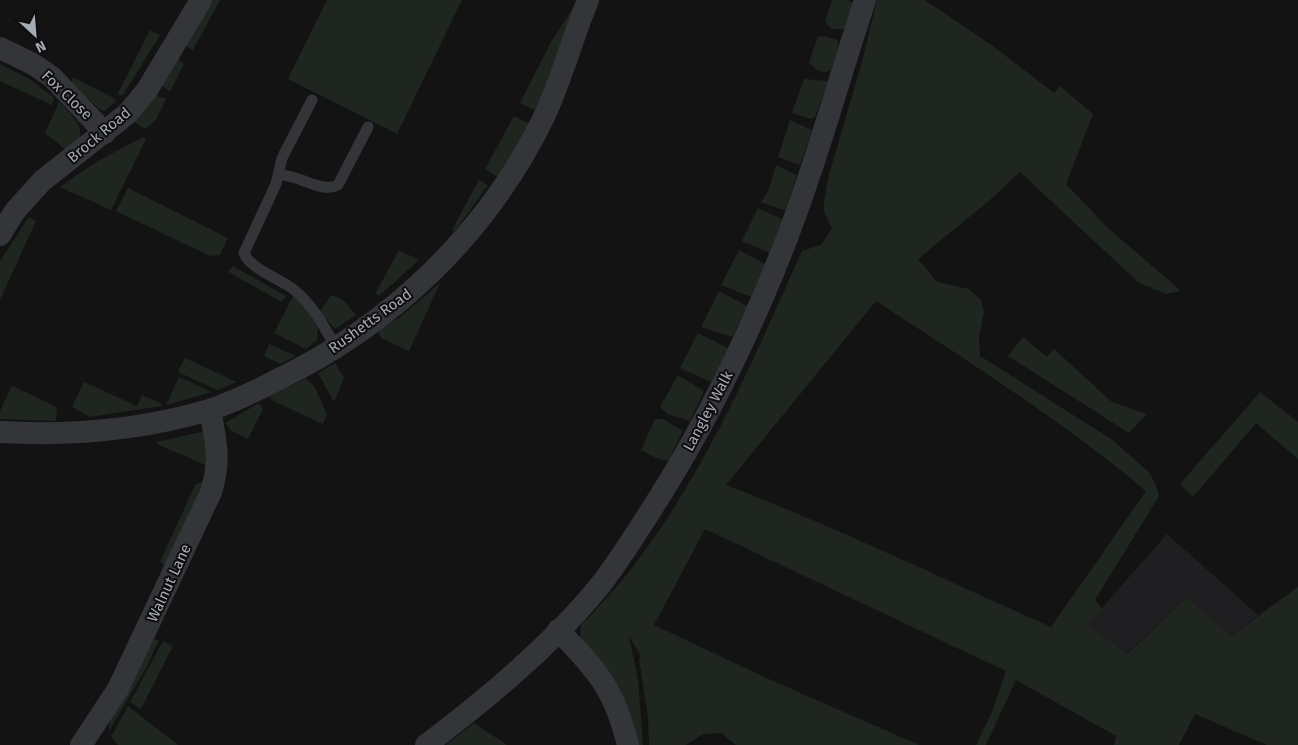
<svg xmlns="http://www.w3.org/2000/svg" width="1298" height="745" viewBox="0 0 1298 745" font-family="'Fira Sans',sans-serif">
  <rect width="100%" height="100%" fill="#131314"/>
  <path fill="#1f1f21" d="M1167,534l91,81 -27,21 -44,-39 -61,57 -39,-29z"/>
  <path fill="#1f2620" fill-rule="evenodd" d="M210,0h10l-27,50 -9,-5z
    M327,0h135l-65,134 -109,-55z
    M832,0h16l5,3 -9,26h-12l-7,-7z
    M877,0h48l72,49 57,44 6,-7 33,28 -27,70 43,45 72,62 -15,3 -28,-12 -118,-110 -29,27 -73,60 19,23 32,7 12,11 3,12 -5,26 1,18 131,83 38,33 7,13 3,11 -64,104 7,9 -15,16 40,29 60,-57 44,39 67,-49v158h-31l-72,-31 -16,31h-65l2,-9 -100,-56 -30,65h-10l16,-33 14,-41 -301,-142 -51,96 106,50 159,70h-183l-15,-12 -18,1 -17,11h-37l-1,-28 -9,-58 2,-2 -12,-21 9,44 5,65h-6l-57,-106 1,-14c104,-102 162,-243 221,-374l19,-6 11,-17 -9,-19 5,-31 34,-116zM876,301c92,60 185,119 270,190l-95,136c-108,-48 -215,-100 -325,-142z
    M574,7l-38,104 -16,-8 32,-63z
    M150,30l10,5 -37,60h-6z
    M824,36l13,4 2,4 -8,26c-8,5 -16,-1 -22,-8l9,-25z
    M176,58l8,6 -14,28 -10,-8z
    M0,64l31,16 23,18 -2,7 -52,-24z
    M73,77l42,22 1,2 -11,10 -6,-2 -28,-27z
    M804,79l24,2 -13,36 -4,2 -19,-6z
    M154,95l12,4 -10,21 -11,9 -12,-8z
    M59,102c7,8 28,25 19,37 -3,4 -9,7 -13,10l-20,-16z
    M514,116l16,8 -29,50 -5,2 -11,-7z
    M790,120l22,10 -12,35 -22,-8z
    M143,137l3,2 -35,71 -51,-23 36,-25z
    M776,165l21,10 -11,34h-6l-19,-7 8,-13z
    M479,180l9,5 -33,46 -3,-1z
    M128,188l100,50 -8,17 -10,1 -94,-45z
    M758,208l24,11 -12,34 -28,-12z
    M29,217l7,4 -36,79v-39z
    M399,250l20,10 -40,36 -4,-2z
    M739,250l26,14 -14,33 -30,-12z
    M233,266l53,30 -4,6 -54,-30z
    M440,283l-31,68 -28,-13 -3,-7 22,-14z
    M719,291l28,15 -15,31 -31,-10z
    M331,295l11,4 14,16 -21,14 -15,-17z
    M293,296l12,11 13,21 -1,12 -11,9 -32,-16z
    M698,333l30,15 -17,34 -31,-14z
    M1023,337l24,20 7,-8 58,53 35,12 -18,19 -121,-77z
    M269,344l27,12 -16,8 -16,-8z
    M185,358l52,24 -20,8 -39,-18z
    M335,363l9,15 -10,24 -16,-29z
    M678,375l26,16 -14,30 -22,-7 -8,-7z
    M179,377l33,15 -46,13z
    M306,379l8,7 13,28 -4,10 -52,-24v-5z
    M84,382l53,24 5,-11 20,9 -1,2 -71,11 -18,-10z
    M12,386l45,21 -1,14 -56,-2v-8z
    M1260,392l38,30v37l-42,-36 -63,74 -13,-13z
    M259,403l4,6 -15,30 -17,-8 -6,-8z
    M655,419h8l20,12 -15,30 -12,-3 -15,-8z
    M205,431l5,36 -53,-23v-2z
    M204,481l-39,84 -5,-3 35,-77z
    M154,639l5,1 -13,28 -37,63 1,-13z
    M163,641l10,5 -32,63 -11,-7z
    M128,706l50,39h-60l-7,-8z
    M474,723l33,22h-61z"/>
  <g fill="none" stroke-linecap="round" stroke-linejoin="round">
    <path stroke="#343539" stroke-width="11" d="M312,100l-30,58 -6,26 -32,69c5,15 36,26 49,36 20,16 31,37 43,59
      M279,175c20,-1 42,19 59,10l30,-58"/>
    <path stroke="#343539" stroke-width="22" d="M0,48l33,16 19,13 53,56
      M0,235l15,-24 27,-30 85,-67 20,-24 54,-90
      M0,432c70,4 141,-2 209,-22 22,-7 45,-18 66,-29 115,-55 211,-146 268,-262 18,-38 29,-80 45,-119
      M558,630c40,41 56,59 70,115
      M81,745l37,-56 93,-197c10,-31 5,-51 -1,-82
      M426,745c63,-48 127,-101 176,-162 24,-32 45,-66 66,-100 41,-67 75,-137 105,-210 37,-88 62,-182 92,-273"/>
  </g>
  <g text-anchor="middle" stroke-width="4" stroke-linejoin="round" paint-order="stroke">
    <g font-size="15" fill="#a6abb3" stroke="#0e0e0f">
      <text transform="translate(67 95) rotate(44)" y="5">Fox Close</text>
      <text transform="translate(99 135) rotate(-40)" y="5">Brock Road</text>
      <text transform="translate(370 321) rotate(-36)" y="5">Rushetts Road</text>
      <text transform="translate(708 411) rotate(-62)" y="5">Langley Walk</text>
      <text transform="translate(169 583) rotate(-65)" y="5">Walnut Lane</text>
    </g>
  </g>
  <g transform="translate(35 35) rotate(154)" stroke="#0e0e0f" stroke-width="4" paint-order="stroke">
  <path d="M0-4L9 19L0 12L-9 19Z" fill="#a6abb3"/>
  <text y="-8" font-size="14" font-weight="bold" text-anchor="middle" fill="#a6abb3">N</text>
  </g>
</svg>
